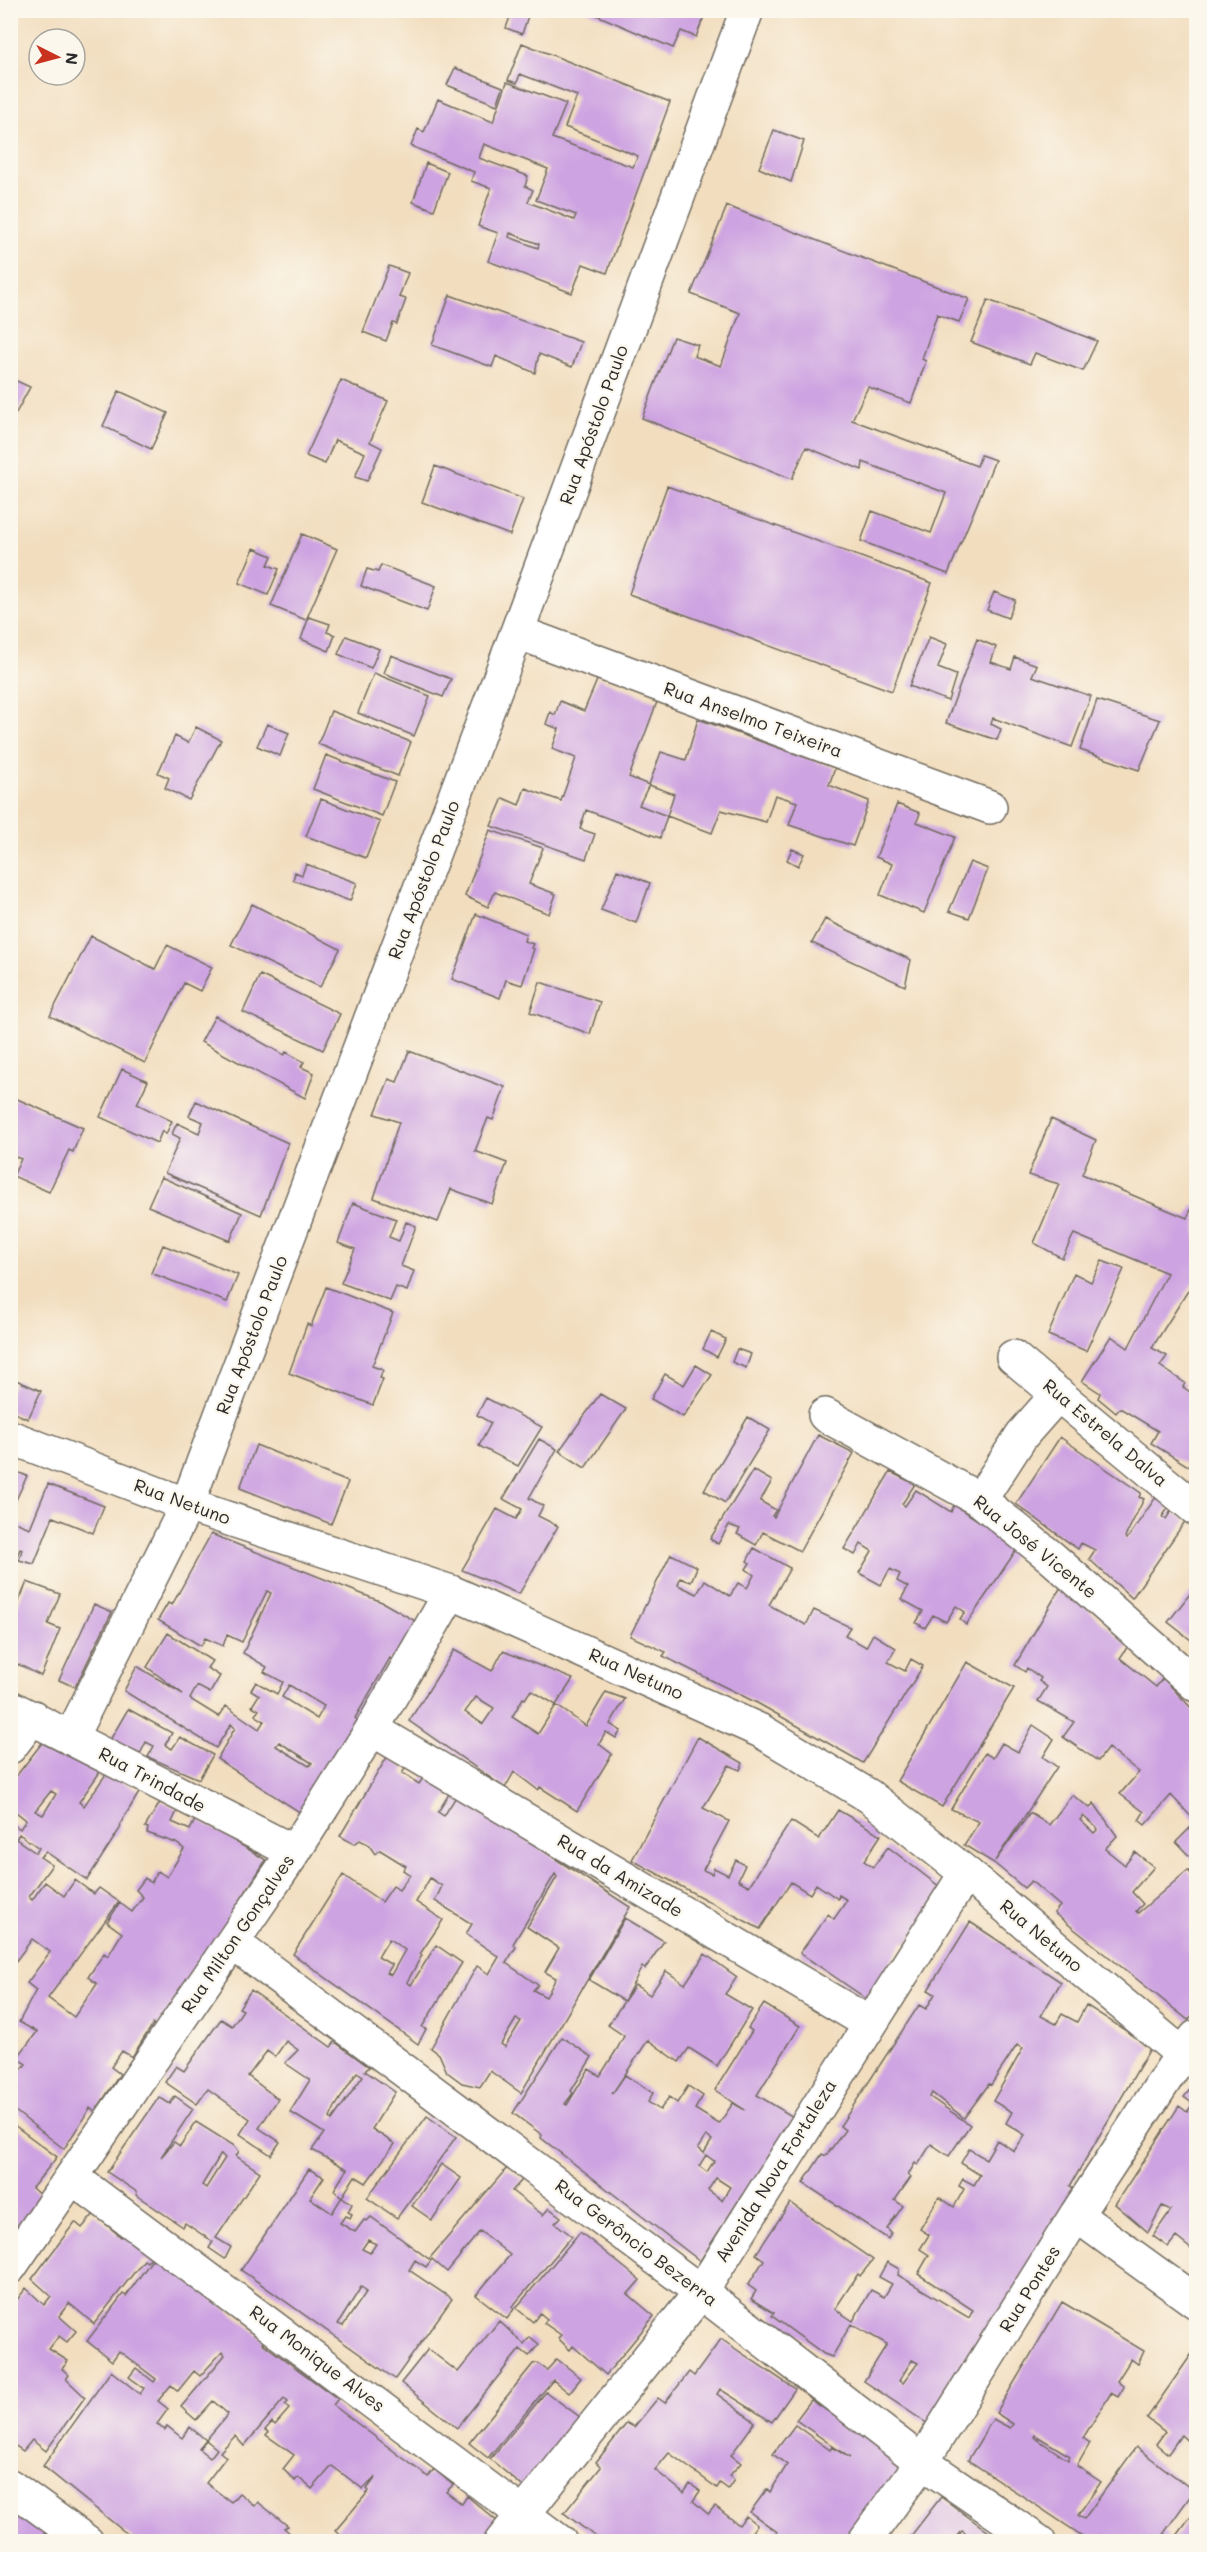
<svg xmlns="http://www.w3.org/2000/svg" width="1207" height="2552" viewBox="0 0 1207 2552" font-family="Mali,sans-serif">
  <rect width="100%" height="100%" fill="#fbf7ec"/>
  <filter id="ink" filterUnits="userSpaceOnUse"><feTurbulence type="fractalNoise" baseFrequency=".0167" numOctaves="2"/><feDisplacementMap in="SourceGraphic" scale="12" xChannelSelector="R" yChannelSelector="G"/><feConvolveMatrix kernelMatrix="1 2 1 2 8 2 1 2 1" color-interpolation-filters="sRGB"/></filter>
  <filter id="wash" filterUnits="userSpaceOnUse"><feTurbulence type="fractalNoise" baseFrequency=".008" numOctaves="4" result="noise"/><feDisplacementMap in="SourceGraphic" scale="24" xChannelSelector="R" yChannelSelector="G"/><feGaussianBlur stdDeviation="1.35" result="paint"/><feColorMatrix in="noise" values="0 0 0 0 0 0 0 0 0 0 0 0 0 0 0 0 0 1.4 0 .05"/><feComposite in="paint" operator="in"/></filter>
  <g filter="url(#wash)">
    <rect width="100%" height="100%" fill="#f2debf"/>
    <g id="blocks">
      <path fill="#cda3e1" fill-rule="evenodd" d="M492,10h38l-8,24 -16,-6 4,-11z
        M585,10h110l10,4 -9,23 -15,-6 -8,17z
        M522,43l148,59 -63,171 -24,-9 -11,29 -84,-32 10,-28 -20,-7 13,-38 -20,-7 3,-9 -63,-26 7,-17 6,3 14,-33 55,23 14,-40 59,22 -14,34 81,29 5,-11 -73,-29 12,-31 -57,-22 -3,9 -9,-3zM484,144l64,25 -12,31 40,15 -2,5 -46,-18 5,-12 -8,-4 3,-10 -49,-18zM510,233l29,11 -1,4 -29,-11z
        M455,68l48,19 -6,18 -50,-20z
        M774,130l30,11 -13,41 -32,-14z
        M426,163l22,9 -14,38 -21,-8z
        M727,206l242,93 -10,23 -22,-8 -15,45 4,2 -15,42 -43,-16 -16,33 125,46 4,-11 14,5 -47,114 -87,-33 11,-30 59,22 15,-40 -83,-31 -1,8 -56,-23 -14,32 -150,-61 31,-81 25,8 -4,11 27,10 19,-53 -49,-19z
        M389,266l19,7 -9,24 7,2 -9,25 -4,-1 -7,18 -23,-9z
        M450,295l131,47 -9,25 -33,-13 -4,19 -39,-17 -4,11 -60,-22z
        M988,300l109,41 -14,30 -48,-18 -5,11 -59,-22z
        M10,378l20,9 -20,37z
        M341,380l47,21 -18,41 12,6 -15,33 -12,-4 10,-24 -30,-13 -10,24 -19,-8z
        M119,391l49,22 -17,36 -48,-23z
        M435,466l88,33 -13,36 -88,-33z
        M667,486l265,97 -40,108 -263,-97z
        M302,534l35,15 -31,71 -35,-14z
        M254,548l18,8 -4,9 11,4 -11,26 -29,-12z
        M381,565l55,21 -9,25 -66,-25 6,-17 11,3z
        M994,592l21,8 -7,18 -21,-8z
        M309,617l21,7 -3,8 8,3 -6,16 -28,-12z
        M346,636l33,13 -8,19 -33,-14z
        M929,637l18,7 -9,24 18,7 -8,26 -39,-15z
        M977,639l19,8 -5,15 20,7 4,-12 22,8 -5,11 59,20 -19,51 -79,-29 -2,6 10,5 -4,11 -51,-17z
        M391,655l60,24 -8,18 -59,-24z
        M374,673l56,23 -16,40 -56,-23z
        M598,678l59,24 -28,75 20,8 12,-33 25,8 12,-41 137,49 -6,17 40,16 -16,45 -64,-21 8,-23 -22,-7 -9,27 -45,-12 -9,23 -45,-17 7,-22 -25,-9 -10,20 28,11 -7,22 -74,-28 -6,19 15,5 -9,25 -95,-33 12,-28 16,7 6,-17 36,13 15,-43 -24,-9 7,-20 -13,-5 4,-12 5,3 5,-14 24,10z
        M1097,700l63,20 -21,50 -59,-20z
        M331,711l80,31 -13,34 -80,-32z
        M267,724l22,9 -9,23 -23,-10z
        M196,727l25,13 -32,60 -24,-12 4,-10 -11,-5 17,-37 13,7z
        M326,755l69,27 -13,34 -69,-27z
        M321,799l59,23 -14,36 -60,-22z
        M897,804l23,9 -3,9 38,15 -31,76 -44,-18 12,-31 -16,-7z
        M490,830l53,18 -14,36 27,10 -7,20 -54,-22 -7,15 -23,-11z
        M792,849l12,5 -6,12 -11,-6z
        M970,862l18,7 -19,49 -20,-7z
        M306,864l51,19 -7,18 -57,-21 2,-8 7,3z
        M617,870l33,13 -14,40 -35,-13z
        M252,904l88,45 -20,38 -89,-42z
        M476,914l50,20 -2,7 9,3 -2,4 3,1 -12,36 -16,-5 -6,18 -48,-19z
        M825,919l86,41 -6,26 -93,-43z
        M91,936l64,33 12,-24 45,22 -12,24 -16,-8 -39,80 -95,-47z
        M260,975l80,39 -17,36 -80,-38z
        M540,982l60,20 -10,32 -60,-22z
        M215,1016l69,39 2,-3 18,10 -3,5 13,6 -9,25 -104,-56z
        M409,1051l96,36 -12,33 -5,-2 -13,33 32,12 -15,41 -41,-15 -13,33 -64,-24 25,-76 -24,-8 14,-35 8,3z
        M122,1069l26,12 -11,23 35,17 -6,13 -4,-3 -5,12 -57,-26z
        M15,1098l68,30 -10,24 -4,-2 -20,42 -36,-16 8,-17 -11,-4v-48z
        M196,1101l92,42 -27,72 -96,-42 15,-35 -8,-4 5,-11 22,10 4,-11 -14,-6z
        M1051,1119l45,21 -14,34 105,44 6,-13 3,2v71l-44,70 15,8 -7,10 25,17 -2,4 13,9v75l-45,-28 7,-12 -38,-23 -4,5 -18,-15 2,-5 -18,-12 29,-45 17,12 39,-75 -93,-39 -12,24 -28,-15 25,-59 -31,-9z
        M161,1177l81,36 -12,28 -82,-35z
        M353,1203l43,16 -7,18 10,4 7,-19 10,4 -15,40 13,5 -7,20 -11,-4 -6,14 -49,-18 14,-34 -17,-6z
        M163,1245l75,30 -11,27 -76,-29z
        M1102,1261l22,8 -38,82 -38,-16 26,-62 17,9z
        M326,1287l67,26 -21,53 11,4 -3,8 3,1 -10,26 -84,-32 18,-49 4,2z
        M711,1332l15,7 -9,18 -14,-8z
        M737,1349l14,5 -5,14 -14,-6z
        M696,1365l16,10 -29,42 -32,-18 14,-25 19,11z
        M16,1380l25,11 -13,28 -18,-8v-19z
        M600,1394l26,15 -41,59 -26,-17z
        M486,1398l56,29 -24,39 -39,-20 12,-23 -14,-8z
        M748,1417l22,13 -45,73 -21,-13z
        M818,1435l36,18 -54,98 -37,-19 -7,13 -19,-11 3,-5 -11,-4 -11,19 -8,-5 43,-69 19,11 -12,20 16,9 -4,6 2,1z
        M1060,1437l81,56 -2,4 5,2 -19,38 2,2 31,-45 13,10 -9,13 4,2 5,-8 15,9 -54,78 -43,-39 6,-9 -14,-7 -3,6 -62,-45z
        M539,1439l18,10 -28,49 14,8 -5,10 20,10 -39,68 -57,-24 35,-61 19,10 6,-10 -19,-10z
        M256,1445l92,37 -17,42 -91,-36z
        M10,1469l17,7 -17,37z
        M890,1472l25,12 -13,20 3,2 11,-16 35,22 3,-7 65,41 -53,79 -6,-6 5,-7 -9,-6 -10,16 -13,-7 -8,13 -9,-5 7,-12 -22,-12 7,-12 -11,-6 3,-7 -10,-5 -9,16 -22,-12 13,-22 -11,-7 -6,11 -11,-6z
        M48,1484l56,22 -11,27 -40,-16 -19,47 -15,-4 3,-10 -2,-1 -10,23v-52l20,8z
        M211,1534l171,68 42,24 -24,38 -10,-6 -35,60 6,4 -60,91 -84,-54 18,-31 -4,-4 -15,24 -92,-57 13,-25 46,28 -36,-27 21,-34 44,28 -5,7 13,8 -10,17 -13,-7 -7,13 29,18 7,-11 33,23 5,-8 -9,-6 4,-5 -7,-4 7,-11 -8,-5 5,-8 21,12 6,-12 -19,-10 3,-5 -24,-14 28,-60 -4,-2 -25,51 -15,-7 -4,11 -18,-8 -4,8 -43,-26 10,-17 4,2zM289,1685l35,21 -7,13 -35,-22zM279,1742l33,21 -3,3 -33,-20z
        M754,1548l36,20 -21,37 37,20 8,-15 36,17 -5,8 21,12 7,-13 23,14 -8,14 17,9 6,-12 12,7 -60,97 -104,-59 -96,-48 3,-4 -36,-16 41,-82 26,13 -6,15 -11,-4 -2,7 19,9 8,-14 25,16 8,-13 9,5 7,-13 -8,-6 4,-6 -3,-2z
        M27,1582l33,12 -12,30 12,5 -19,47 -23,-12 -5,10 -3,-1v-50z
        M1062,1585l66,61 -8,12 36,29 7,-9 33,35v150l-20,-21 20,-20 -25,-27 -26,30 -6,-5 5,-8 -24,-18 19,-22 -31,-24 -10,13 -35,-24 11,-15 -36,-21 9,-14 -8,-6 2,-3 -14,-10 -2,4 -10,-7z
        M1196,1586v58l-28,-22z
        M94,1604l18,8 -37,75 -16,-7z
        M454,1650l38,21 11,-20 70,28 -17,26 -25,-15 -6,9 -2,-1 -11,19 26,17 18,-29 30,21 20,-34 19,7 -15,25 11,7 -5,7 -10,-6 -7,12 13,10 -35,57 -37,-24 -2,3 -24,-18 -9,16 -96,-67zM476,1697l18,11 -11,16 -18,-12z
        M967,1662l47,26 -72,119 -45,-26z
        M128,1709l44,24 -7,12 7,4 8,-12 33,18 -14,24 -51,-22 6,-11 -8,-4 -6,12 -30,-14z
        M1033,1725l21,14 -11,18 14,10 -62,94 35,-48 19,12 23,-30 18,13 4,-5 23,33 -12,13 20,16 10,-13 19,15 -22,25 11,12 -7,7 2,2 50,-43 8,10v131l-8,9 -134,-107 6,-7 -29,-25 -7,7 -30,-25 -30,-18 15,-23 -28,-13 34,-56 8,5 9,-15 16,9zM1083,1816l15,13 -4,4 -14,-13z
        M698,1737l45,26 -3,7 -11,-5 -26,43 26,13 -26,49 9,4 2,-6 14,7 8,-15 9,5 -7,15 11,6 42,-65 28,18 19,-29 43,25 -17,26 9,6 15,-20 57,44 -38,52 -4,-2 -36,58 -67,-46 28,-39 6,5 13,-19 -8,-5 -1,4 -22,-15 -6,10 -19,-12 -31,47 -128,-69z
        M42,1743l58,29 -21,30 5,4 22,-32 34,17 -21,35 2,1 -34,53 -41,-28 -6,5 12,8 -23,32 3,3 13,-18 19,14 11,-16 19,14 5,-6 20,14 -71,96 26,19 23,-33 -9,-7 16,-24 4,3 14,-23 -15,-11 13,-19 12,9 11,-15 -7,-7 9,-12 6,5 7,-12 9,6 17,-28 -8,-6 -29,-10 1,-5 -3,-1 16,-26 17,8 -6,13 18,8 6,-12 70,42 -108,168 -5,-4 -21,33 -10,-6 -11,16 9,7 -25,38 -5,-4 -26,41 -54,-42v-38l4,-5 8,5 4,-5 -9,-6 20,-26 -18,-10 17,-32 -9,-7 23,-31 -18,-13 -22,30v-147l10,7 6,-9 -10,-8 -6,6v-34zM51,1791l5,3 -13,21 -8,-4zM19,1834l20,14 -3,5 -20,-14z
        M387,1757l18,12 -3,4 17,11 6,-9 26,16 -13,21 6,4 13,-21 173,112 -109,186 -31,-22 -10,16 -18,-4 -15,-11 -8,-18 -8,-6 46,-82 12,8 10,-17 -33,-23 6,-10 -37,-23 7,-15 -12,-8 -14,24 27,18 -23,34 2,1 -15,27 4,3 25,-40 26,18 -40,64 4,2 -8,15 -125,-90 50,-79 39,27 11,-16 6,4 11,-15 -7,-5 3,-4 -26,-16 -5,4 -7,-10 -8,-4 -6,4 -14,-8zM555,1874l2,3 -30,50 32,21 -14,24 11,6 -10,19 -13,-7 5,-5 -32,-22 10,-16 -3,-3zM389,1939l16,11 -14,25 -4,-2 5,-8 -14,-8zM516,2019l5,2 -16,26 -4,-3z
        M625,1918l39,23 -19,28 -3,-2 -18,34 -35,-21z
        M970,1922l91,60 -20,34 15,8 6,-10 15,8 9,-17 65,42 -81,139 9,5 -151,233 -64,-43 23,-37 -36,-20 -19,33 -8,-3 -52,-38 2,-3 -23,-14 5,-8 -8,-6 16,-25 -8,-6 34,-51 83,57 -13,16 -2,-2 -23,35 18,12 18,-31 13,7 8,-13 -13,-7 8,-15 12,7 -1,6 71,43 4,-8 -55,-36 11,-19 -9,-6 9,-14 -9,-6 19,-32 15,10 10,-18 -5,-3 4,-7 11,6 6,-10 -19,-12 8,-14 17,10 11,-19 17,11 11,-16 -19,-12 6,-11 -19,-11 30,-53 -6,-3 -26,40 -2,-1 -25,34 -32,-25 -2,4 40,28 -21,31 -18,-12 -13,21 -3,-2 -7,12 3,2 -16,23 8,6 -16,23 4,4 -3,6 -85,-56 19,-29 4,2 19,-26 -5,-4 79,-121 7,4 9,-15 -7,-4zM912,2360l6,3 -15,20 -4,-2z
        M705,1954l32,23 -12,17 27,16 -35,56 -28,-18 -10,14 -31,-22 -36,54 13,-19 28,18 -5,9 12,8 9,-13 8,6 11,-17 15,10 -8,13 24,15 14,-21 12,7 -30,-20 37,-59 -4,-3 16,-24 36,22 -43,69 38,23 -49,80 -4,-3 -42,66 -159,-123 1,-3 -29,-22 49,-76 30,20 -21,34 2,2 -8,11 2,1 22,-36 11,7 17,-27 7,-13 -16,-11 27,-40 15,10 16,-24 19,13zM706,2136l6,4 -8,13 -6,-5zM706,2155l8,6 -7,11 -8,-6zM716,2178l14,9 -8,13 -14,-10z
        M251,1990l80,57 4,-5 34,25 -4,4 30,21 -23,37 23,15 -29,39 -11,-7 -13,21 -8,-7 13,-21 -35,-19 12,-17 -34,-21 20,-32 -25,-17 13,-13 -12,-9 -11,16 -8,-6 -19,25 30,23 -19,29 21,14 -9,13 -31,-21 10,-15 -42,-30 -11,15 -32,-22 11,-16 8,5 37,-52 11,7 11,-16 -4,-2zM357,2072l6,4 -31,44 -2,-2 5,-11z
        M1196,2082v171l-20,-16 -8,10 -15,-11 18,-26 -9,-4 -14,26 -33,-28 64,-98 8,6 6,-8 -9,-7z
        M175,2096l18,13 -32,48 13,-15 6,4 16,-24 37,23 6,6 -3,5 24,16 -44,66 15,9 -6,12 -16,-11 4,-6 -28,-19 -2,4 -47,-32 1,-3 -30,-20 52,-75 11,7zM221,2154l4,4 -19,30 -4,-3z
        M427,2116l29,21 -59,81 -30,-20z
        M10,2122l47,35 -25,31 10,9 -24,31 -6,-5 -2,2z
        M441,2164l20,14 -29,42 -20,-14z
        M507,2168l15,12 -10,11 31,24 6,-7 12,9 -6,6 17,13 -60,71 2,2 -7,10 -31,-24 34,-40 -30,-24 -33,41 -15,-13 -6,8 -11,-7 -6,10 43,29 -57,80 -154,-109 68,-101 15,8 -14,21 22,15 10,-16 10,7 -4,8 4,2 -2,4 -5,-2 -5,7 15,9 9,-12 3,1 4,-4 58,42zM368,2240l8,4 -6,9 -8,-4zM361,2287l6,4 -24,35 -5,-2z
        M94,2214l27,23 6,-6 28,22 -8,9 -3,-2 -50,64 -25,-21 -10,13 17,15 -9,11 -8,-6 -10,13 19,12 -6,8 7,6 -3,4 19,18 -39,54 -14,-11 -9,11 -13,-9v-133l16,-21 18,17 7,-9 -19,-17 43,-57 7,6z
        M580,2232l60,48 -12,14 26,22 -48,59 -33,-29 -3,4 -12,-12 3,-3 -17,-12 3,-4 -7,-6 -7,9 -17,-14z
        M156,2254l109,86 -3,3 76,56 -5,6 95,72 6,-8 19,16 -7,7 16,12 5,-8 31,26 -16,19h-134l-13,-10 34,-40 -2,-2 9,-12 -13,12 -31,-23 -20,23 -14,-12 -3,4 -12,-12 11,-14 -28,-20 2,-3 -3,-2 7,-8 3,3 14,-16 -4,-4 3,-3 -4,-3 -40,47 -9,-10 -15,16 6,5 -20,26 25,19 8,-9 16,13 3,-4 30,24 -4,2 15,13h-163l-93,-75 68,-95 29,23 4,-6 -15,-11 7,-9 18,14 2,-3 -37,-28 -7,10 -25,-20 36,-47 3,2zM222,2352l3,3 -44,52 15,13 17,-19 15,13 -22,26 -16,-13 -8,11 -15,-12 -2,4 -8,-6 11,-15 -10,-8 13,-16 7,6 16,-20 6,5zM206,2440l11,9 -7,9 -11,-9z
        M1062,2302l82,49 -6,13 -7,-5 -14,22 7,6 -6,10 -7,-4 -28,45 7,5 -13,23 24,16 -23,33 6,4 52,-72 58,44 -30,42 4,3 -3,5h-58l-9,-6 -8,6 -122,-81 25,-41 17,9 3,-4 -17,-11zM1035,2435l35,21 -2,4 -34,-23z
        M499,2321l25,23 6,-7 9,7 -10,12 -9,-7 -63,79 -56,-45 27,-34 30,23z
        M721,2339l74,50 -23,33 -52,-33 -3,5 38,28 -24,33 10,8 -12,13 5,4 -6,9 -8,-6 -3,5 -48,-35 -14,17 29,23 6,-9 10,7 -7,10 15,13 7,-8 24,19 7,-9 11,9 -9,12 7,4h-154l-37,-28 37,-46 -5,-5 31,-39 7,4 24,-29 7,5 24,-31 5,4z
        M1196,2348v101l-15,-14 -13,19 -12,-10 9,-12 -18,-14z
        M557,2359l24,19 -12,15 -16,-13 -65,78 -19,-15 64,-79 4,-1 10,7z
        M546,2392l38,28 -56,71 -38,-32z
        M811,2400l97,66 -61,75h-77l7,-9 -27,-20 17,-23 3,3 17,-27 -14,-11 22,-29 35,25 2,-3 18,11 -54,-38z
        M941,2497l60,44h-43l7,-8 -3,-2 -8,10h-47z
        M18,2507l30,22 -4,5 11,7h-45v-24z
        M1196,2510v31h-23z"/>
    </g>
  </g>
  <g filter="url(#ink)">
    <use href="#blocks" fill-opacity="0" stroke="#716a5f" stroke-width="1.5"/>
    <g fill="none" stroke-linecap="round" stroke-linejoin="round">
      <g stroke="#716a5f" stroke-width="36">
        <path id="minor" d="M517,632l473,175
          M1013,1357l183,152
          M825,1415l155,85 71,57 145,128
          M10,1437l177,68 264,87 310,139 108,65 97,77 216,181
          M980,1500l42,-65 36,-41
          M10,1707l284,145
          M372,1729l497,294
          M71,1737l116,-232 330,-873 230,-622
          M10,1747l23,-30
          M233,1943l468,349 221,170 117,80
          M73,2178l487,364
          M1076,2215l120,87
          M10,2267l284,-415 78,-123 79,-137
          M10,2486l77,56
          M501,2542l200,-250 265,-419
          M864,2542l58,-80 154,-247 106,-161 14,-17"/>
      </g>
      <use href="#minor" stroke="#fff" stroke-width="33"/>
    </g>
  </g>
  <g text-anchor="middle" stroke-width="4.5" stroke-linejoin="round" paint-order="stroke">
    <g font-size="18" fill="#2b2b2b" stroke="#fbf7ec">
      <text transform="translate(594 425) rotate(-70)" y="6">Rua Apóstolo Paulo</text>
      <text transform="translate(753 720) rotate(20)" y="6">Rua Anselmo Teixeira</text>
      <text transform="translate(424 880) rotate(-69)" y="6">Rua Apóstolo Paulo</text>
      <text transform="translate(252 1335) rotate(-69)" y="6">Rua Apóstolo Paulo</text>
      <text transform="translate(1105 1433) rotate(40)" y="6">Rua Estrela Dalva</text>
      <text transform="translate(182 1502) rotate(20)" y="6">Rua Netuno</text>
      <text transform="translate(1035 1547) rotate(39)" y="6">Rua José Vicente</text>
      <text transform="translate(636 1674) rotate(24)" y="6">Rua Netuno</text>
      <text transform="translate(152 1780) rotate(28)" y="6">Rua Trindade</text>
      <text transform="translate(620 1876) rotate(31)" y="6">Rua da Amizade</text>
      <text transform="translate(238 1934) rotate(-56)" y="6">Rua Milton Gonçalves</text>
      <text transform="translate(1041 1936) rotate(40)" y="6">Rua Netuno</text>
      <text transform="translate(776 2171) rotate(-58)" y="6">Avenida Nova Fortaleza</text>
      <text transform="translate(636 2243) rotate(37)" y="6">Rua Gerôncio Bezerra</text>
      <text transform="translate(1030 2289) rotate(-58)" y="6">Rua Pontes</text>
      <text transform="translate(317 2359) rotate(37)" y="6">Rua Monique Alves</text>
    </g>
  </g>
  <rect width="1207" height="2552" fill="none" stroke="#fbf7ec" stroke-width="36"/>
  <g transform="translate(57 57) rotate(96)"><circle r="28" fill="#fbf7ec" stroke="#a8a59f" stroke-width="1.5"/>
  <path d="M0-4.5L10 22L0 15L-10 22Z" fill="#c8321e"/>
  <text y="-9" font-size="16" font-weight="bold" text-anchor="middle" fill="#2b2b2b">N</text>
  </g>
</svg>
